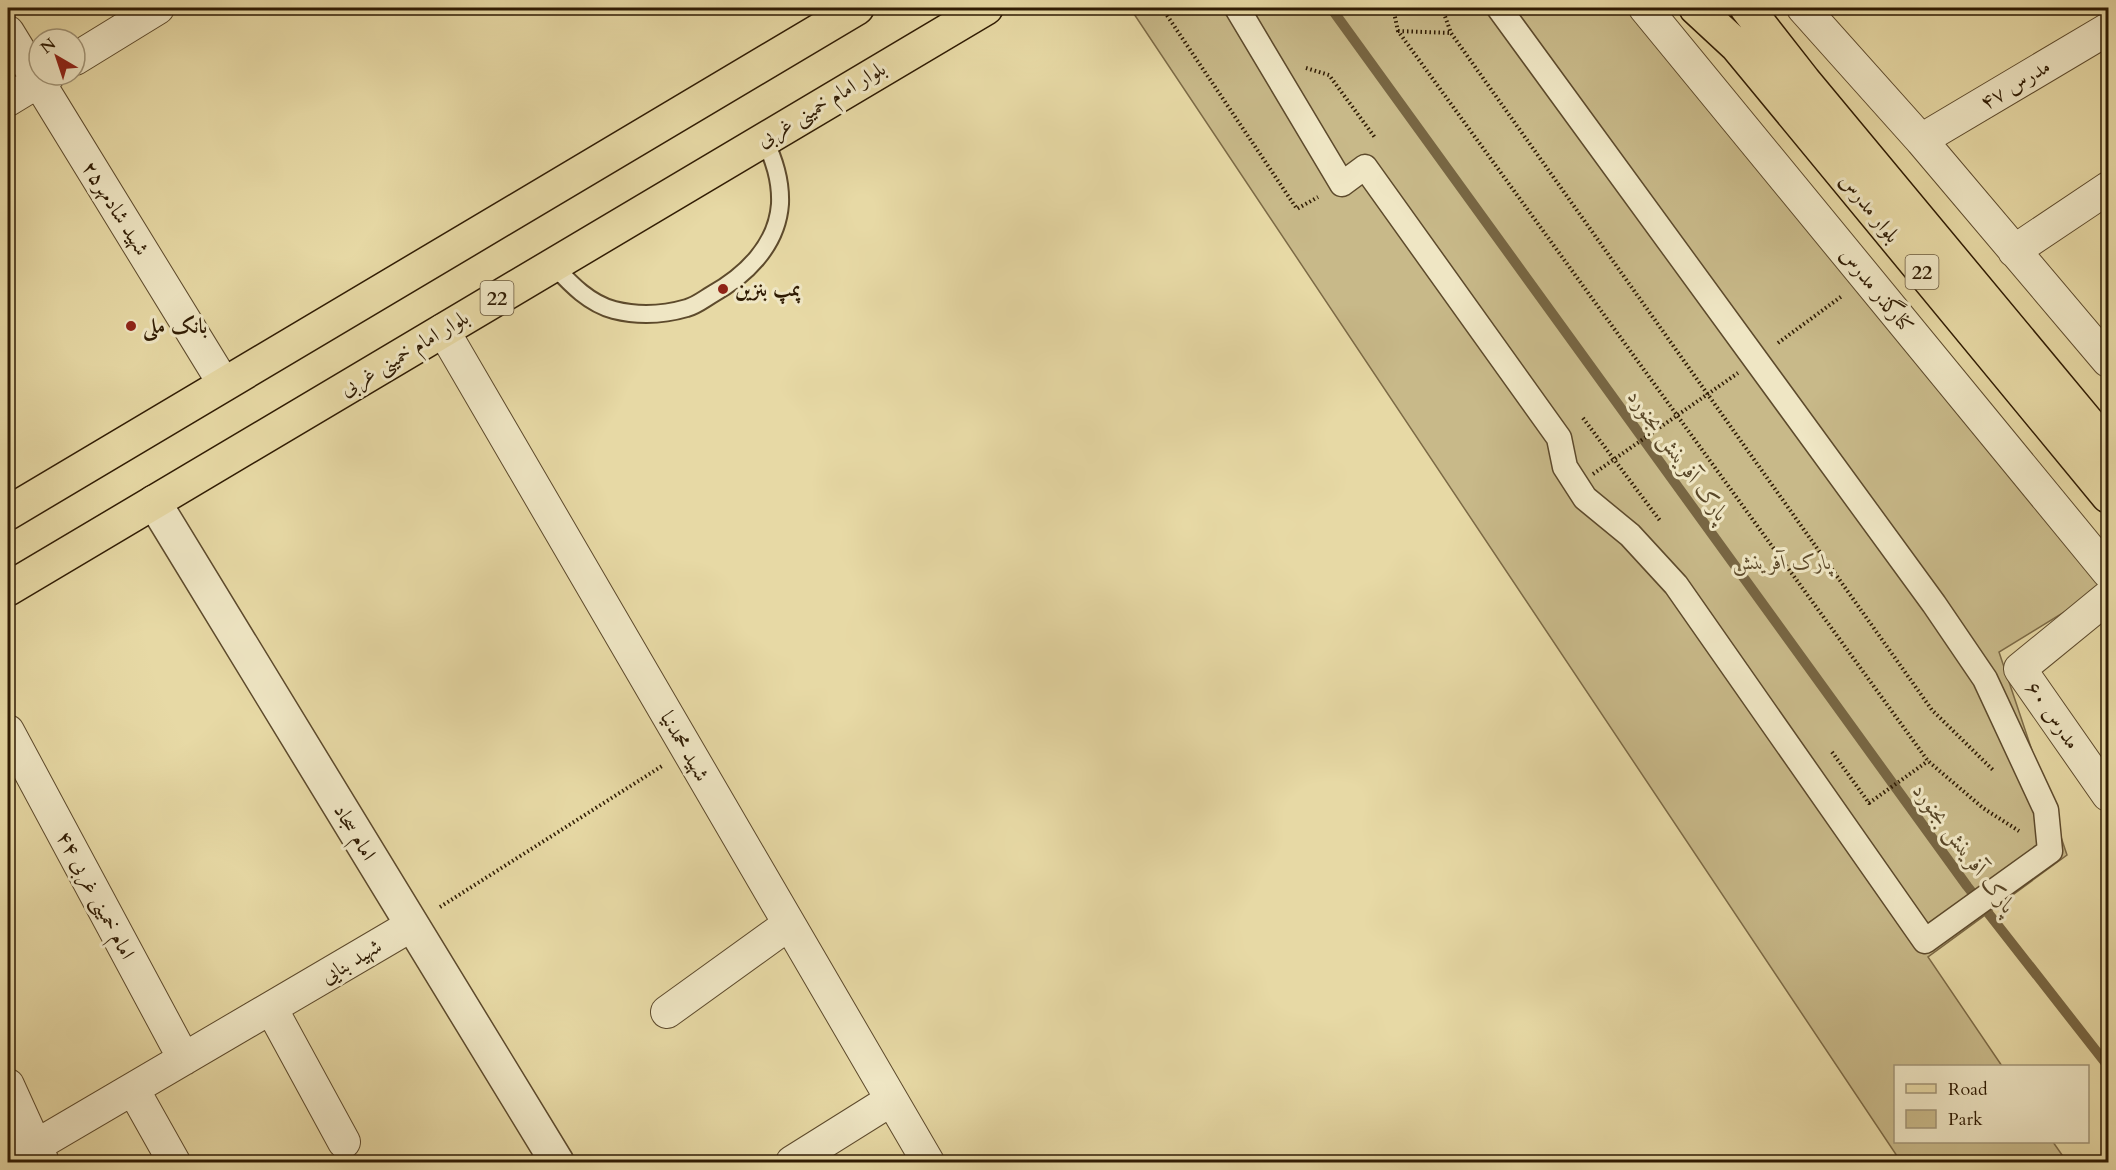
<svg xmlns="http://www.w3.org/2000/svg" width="2116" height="1170" viewBox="0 0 2116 1170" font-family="Cardo,Amiri,serif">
  <rect width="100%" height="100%" fill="#e7d9a5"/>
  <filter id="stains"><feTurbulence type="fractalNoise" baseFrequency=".00333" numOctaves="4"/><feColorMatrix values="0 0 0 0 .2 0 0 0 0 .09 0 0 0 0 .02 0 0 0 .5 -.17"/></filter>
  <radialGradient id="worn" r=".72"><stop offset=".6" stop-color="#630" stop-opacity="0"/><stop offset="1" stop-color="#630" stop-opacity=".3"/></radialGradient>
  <path fill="#c8b989" stroke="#7c6a46" stroke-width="1.5" d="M1130,8h501l474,579 -106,65 68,203 -139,102 74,109h-106v76h157l14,20h-166z"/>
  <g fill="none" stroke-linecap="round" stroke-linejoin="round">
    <path stroke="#786643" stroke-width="10" d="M1331,8l636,878 141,180"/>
    <g stroke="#5d4a2c" stroke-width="20">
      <path id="service" d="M553,265c17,18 35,38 61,45 24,6 49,5 73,-2 8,-2 16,-8 24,-13 34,-19 66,-49 69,-91 1,-24 -6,-44 -16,-66"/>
    </g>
    <g stroke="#5d4a2c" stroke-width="27">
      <path id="pedestrian" d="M1237,8l105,176 23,-17 194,271 6,29 20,31 45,37 46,50 249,356 125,-90 -4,-41 -61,-131 -51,-75 -435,-596"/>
    </g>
    <g stroke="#5d4a2c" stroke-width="34">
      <path id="minor" d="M1645,8l463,564
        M1803,8l118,132 187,221
        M8,32l216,352
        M75,59l83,-51
        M8,100l41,-25
        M1921,140l187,-111
        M2014,251l94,-63
        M443,330l485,832
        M2108,597l-88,72 88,126
        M8,731l176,328
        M271,1008l73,134
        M667,1012l122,-88
        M8,1085l35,77
        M133,1089l41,73
        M8,1162l404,-237
        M792,1162l99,-62"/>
    </g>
    <g stroke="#5d4a2c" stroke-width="36">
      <path id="tertiary" d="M154,502l403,660"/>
    </g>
    <g stroke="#2f1b03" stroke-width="36">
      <path id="primary" d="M1696,8l41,38 371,450
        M1747,8l57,73 304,366
        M8,513l849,-505
        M8,589l978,-581"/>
    </g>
    <path stroke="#2f1b03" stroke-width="4" stroke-dasharray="1.5 3" stroke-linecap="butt" d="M1162,8l135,201 21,-12
      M1393,8l5,23 530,730 55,47 36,23
      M1442,8l9,25 481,677 62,61
      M1398,31l53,2
      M1306,68l23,7 47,64
      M1778,343l64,-47
      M1583,418l78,104
      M1832,752l37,51 59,-42
      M440,907l222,-141"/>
    <use href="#service" stroke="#efe6c4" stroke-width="16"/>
    <use href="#pedestrian" stroke="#efe6c4" stroke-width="24"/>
    <use href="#minor" stroke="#efe6c4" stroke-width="32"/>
    <use href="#tertiary" stroke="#efe6c4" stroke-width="33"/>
    <use href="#primary" stroke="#e7d9a5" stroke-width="33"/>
    <path stroke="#2f1b03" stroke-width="4" stroke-dasharray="1.5 3" stroke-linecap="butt" d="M1593,474l145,-101"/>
  </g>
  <g fill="#8f2418" stroke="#efe6c4" stroke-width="2">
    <circle cx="723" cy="289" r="6"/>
    <circle cx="131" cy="326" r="6"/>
  </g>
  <g text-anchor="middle" stroke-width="6" stroke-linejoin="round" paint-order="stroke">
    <g fill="#efe6c4" stroke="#69583d" stroke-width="1.5">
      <rect x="1905.5" y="255" width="33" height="34" rx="4.5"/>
      <rect x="480.5" y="281" width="33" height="34" rx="4.5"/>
    </g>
    <g font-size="20" font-weight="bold" fill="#2f1b03">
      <text x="1922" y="279">22</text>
      <text x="497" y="305">22</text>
    </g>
    <g font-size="21" fill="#2f1b03" stroke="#efe6c4">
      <text transform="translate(2015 84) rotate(-31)" y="7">مدرس ۴۷</text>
      <text transform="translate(821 104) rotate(-31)" y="7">بلوار امام خمینی غربی</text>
      <text transform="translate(116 208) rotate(58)" y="7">شهید شادمهر۲۵</text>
      <text transform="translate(1870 208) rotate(51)" y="7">بلوار مدرس</text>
      <text transform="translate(1877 290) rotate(51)" y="7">کنارگذر مدرس</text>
      <text transform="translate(404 353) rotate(-31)" y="7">بلوار امام خمینی غربی</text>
      <text transform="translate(2053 715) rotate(55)" y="7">مدرس ۶۰</text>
      <text transform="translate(685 746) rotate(60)" y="7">شهید محمدنیا</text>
      <text transform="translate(355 832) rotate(59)" y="7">امام سجاد</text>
      <text transform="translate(96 895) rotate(62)" y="7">امام خمینی غربی ۴۴</text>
      <text transform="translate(351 961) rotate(-31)" y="7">شهید بنایی</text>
    </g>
    <g font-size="21" font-weight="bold" fill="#2f1b03" stroke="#efe6c4" text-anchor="start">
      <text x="735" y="296">پمپ بنزین</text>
      <text x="143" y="333">بانک ملی</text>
    </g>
    <g font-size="21" font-style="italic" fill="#5d4a2b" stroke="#efe6c4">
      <text x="1782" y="569">پارک آفرینش</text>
    </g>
    <g font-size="22" font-style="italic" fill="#594728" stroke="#efe6c4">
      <text transform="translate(1679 455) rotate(54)" y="8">پارک آفرینش بجنورد</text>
      <text transform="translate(1965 848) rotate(53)" y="8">پارک آفرینش بجنورد</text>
    </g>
  </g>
  <rect width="2116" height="1170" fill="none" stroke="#e7d9a5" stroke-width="30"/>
  <rect x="9" y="9" width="2098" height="1152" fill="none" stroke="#2f1b03" stroke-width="3"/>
  <rect x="15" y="15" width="2086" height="1140" fill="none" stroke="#2f1b03" stroke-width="1.5"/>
  <rect x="1894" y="1065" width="195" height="78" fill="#efe6c4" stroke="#a29577" stroke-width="1.5"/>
  <rect x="1906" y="1084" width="30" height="9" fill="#e7d9a5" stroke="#a29577" stroke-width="1.5"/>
  <text x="1948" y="1095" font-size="18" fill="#2f1b03">Road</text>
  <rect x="1906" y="1110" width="30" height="18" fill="#c8b989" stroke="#a29577" stroke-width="1.5"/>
  <text x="1948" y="1125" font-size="18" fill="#2f1b03">Park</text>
  <g transform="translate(57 57) rotate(321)"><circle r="28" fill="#efe6c4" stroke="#a29577" stroke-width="1.5"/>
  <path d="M0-4.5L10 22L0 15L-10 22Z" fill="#8f2418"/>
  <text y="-9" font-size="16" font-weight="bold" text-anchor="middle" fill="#2f1b03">N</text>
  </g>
  <rect width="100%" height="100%" filter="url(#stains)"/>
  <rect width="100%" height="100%" fill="url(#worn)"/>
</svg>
